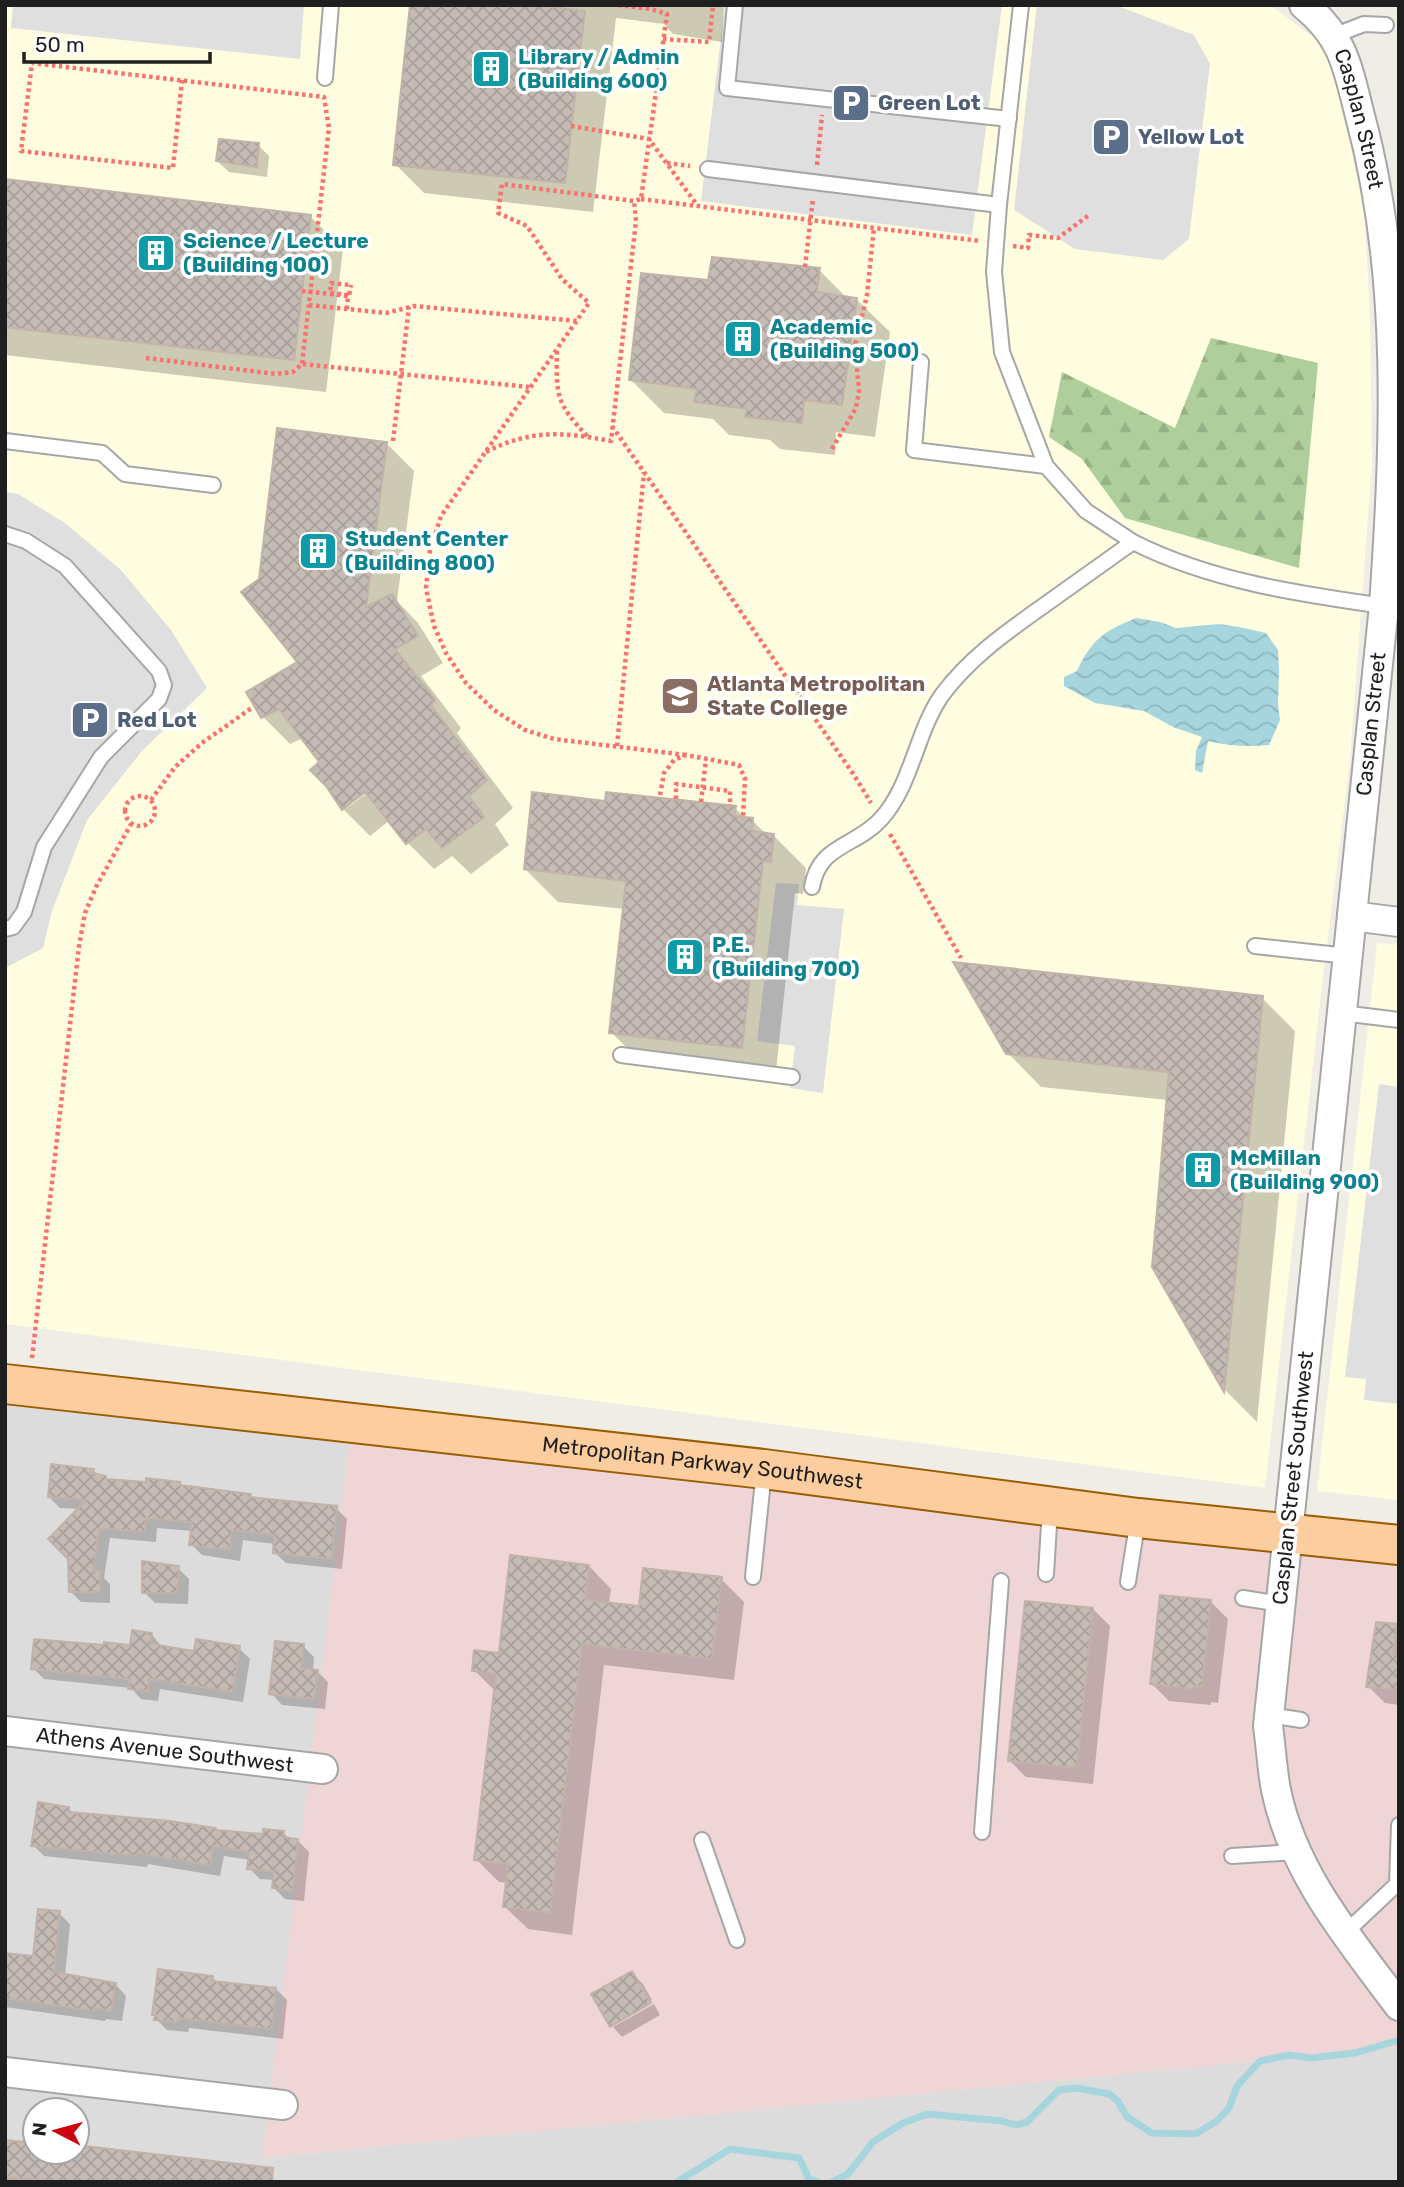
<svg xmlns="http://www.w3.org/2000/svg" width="1404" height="2187" viewBox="0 0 1404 2187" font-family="Rubik,sans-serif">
  <defs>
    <pattern id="forest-firs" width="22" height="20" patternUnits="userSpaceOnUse" patternTransform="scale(1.75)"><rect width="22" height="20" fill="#aecf9b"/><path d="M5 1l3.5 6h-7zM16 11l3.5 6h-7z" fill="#95b185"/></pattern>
    <pattern id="water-waves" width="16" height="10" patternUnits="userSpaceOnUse" patternTransform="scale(1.75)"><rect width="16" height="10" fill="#a6d5dd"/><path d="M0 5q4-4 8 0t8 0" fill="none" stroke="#8eb6bd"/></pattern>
    <pattern id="building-cross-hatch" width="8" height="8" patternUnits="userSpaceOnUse" patternTransform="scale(1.75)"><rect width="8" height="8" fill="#c5bbb5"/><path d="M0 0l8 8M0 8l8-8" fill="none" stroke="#a9a09b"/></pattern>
  </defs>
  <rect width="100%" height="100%" fill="#f0ece6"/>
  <path fill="#dddcdc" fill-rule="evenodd" d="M5,1376l348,39 -90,743 1136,-111v135h-1394zM35,2110h42v42h-42z"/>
  <path fill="#f0d5d6" d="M353,1415l1046,133v499l-1137,111z"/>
  <path fill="#fffde0" d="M5,5h1265l54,40 13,33 27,132 6,105 2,148 -22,297 -29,234 -56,494 -1260,-164z
    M1377,943l22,2v555l-82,-9z"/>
  <path fill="url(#forest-firs)" d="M1211,338l107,25 -19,205 -174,-50 -43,-59 -33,-22 13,-65 113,56z"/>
  <path fill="#dfdfdf" d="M13,5h291l-4,54 -289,-31z
    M725,5h277l-30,230 -271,-34z
    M1037,5h78l79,30 16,29 -21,175 -26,21 -88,-11 -61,-39z
    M5,492l13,2 47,29 56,47 50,60 36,58 -65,63 -55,69 -35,91 -9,37 -38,20z
    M776,883l23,1 -2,21 47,4 -21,184 -33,-5 5,-42 -38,-5z
    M1379,1084l20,3v317l-35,-4 2,-21 -21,-2z"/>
  <path fill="url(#water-waves)" d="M1136,618l24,4 16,6 43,-4 20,3 27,6 12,17 1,20 -1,36 2,14 -11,25c-22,2 -40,1 -61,-4l-6,32 -7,-3 1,-19 6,-14 -29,-10 -29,-16 -49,-8 -31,-17v-9l13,-6c15,-32 27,-40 59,-53z"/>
  <path fill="#0003" fill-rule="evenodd" d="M536,5h188l-2,37 -49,-8 -9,-10 -48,-6 -23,194 -169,-19 -29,-29z
    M258,145l11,11 -2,21 -38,-5 -12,-11z
    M5,181l305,35 33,33 -17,143 -321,-37z
    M819,270l28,28 10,2 33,32 -15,105 -39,-5 -1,23 -55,-6 -10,-9 -41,-5 -16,-16 -49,-6 -33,-33z
    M387,444l27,27 -17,130 21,22 25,40 -22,13 40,52 -4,5 56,75 -18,16 14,21 -38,29 -19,-18 -18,13 -27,-27 -17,-22 -20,16 -27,-27 -22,-46 -18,-25 -13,6 -27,-27 -14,-25 50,-30 -38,-82zM371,785l2,3 -26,20 -2,-2z
    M607,803l128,5 12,12h5l15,15h6l33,33 -3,26 -8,-1 -20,187 -131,-15 -33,-33 14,-123 -67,-7 -33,-33z
    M1262,998l33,33 -38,391 -31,-31 -72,-124 14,-167 -127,-13 -33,-34z
    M93,1470l6,6 6,1 4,3 70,3 4,4 67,9 3,3 83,9 11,11 -5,50 -56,-6 -12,-11 1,-8 -32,-4 -3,21 -38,-6 -11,-11 2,-13 -36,-3 -1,14 -46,-4 -6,40 6,6v19l-29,-1 -11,-11 10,-82 -20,-1 -11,-11z
    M589,1566l22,23 -2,15 31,4 81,-29 23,23 -10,78 -130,-15 -32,270 -44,-6 -23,-22 3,-24 -9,-1 -23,-23 20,-167 -22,-22 26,-15z
    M178,1568l11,11 -1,25 -33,-1 -11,-11z
    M1211,1602l17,17 -10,84 -7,-1v3l-42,-4 -17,-17z
    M1093,1609l17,17 -17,158 -67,-7 -17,-17z
    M1396,1626l3,3v76l-14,-2 -17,-17z
    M152,1635l11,13 32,5 44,-5 11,11 -7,43 -83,-13 -2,12 -17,-2 -10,-11 -87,-9 -11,-11 99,-21z
    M303,1646l11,11 -1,14h4l11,11 -3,27 -43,-4 -11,-12z
    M69,1809l6,6 189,21 19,-4 7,8 8,1 11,11 -5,49 -19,-2 -11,-11 1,-8 -15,-1 -11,-11 1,-8 -26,-4 -4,20 -72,-12 -1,3 -103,-11 -11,-11z
    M59,1913l11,11 -5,52 50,8 11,12 -4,25 -16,-2 -1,2 -100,-14v-53l29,4z
    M632,1973l11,11 9,16 -40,23v3l-18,-31z
    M212,1977l6,6 58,6 11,11 -4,39 -94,-11 -1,4 -21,-2 -11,-11 -2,-4z
    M654,2004l6,11 -38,22 -9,-10z
    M5,2141l30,3v8h42v-5l188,35h-260z"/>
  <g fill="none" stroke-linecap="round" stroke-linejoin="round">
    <path stroke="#a6d5dd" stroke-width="7" d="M677,2182l53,-33 69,9 10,21 9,3
      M832,2182l16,-8 25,-32 30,-19 24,-9 75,7 14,4 11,-3 32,-32 18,-2 32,6 9,7 9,16 25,16 43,1 22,-13 12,-13 8,-22 23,-25 29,-6 22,3 44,-5 44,-13"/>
  </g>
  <path fill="url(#building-cross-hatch)" stroke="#c2b2a8" stroke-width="2" d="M410,5h126l49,6 -20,172 -172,-18z
    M219,139l40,4 -2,24 -41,-6z
    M5,179l306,36 -17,145 -289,-33z
    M712,257l108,11 -3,24 40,6 -15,107 -38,-5 -2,23 -57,-6 2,-8 -53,-7 3,-13 -68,-9 12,-107 67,7z
    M277,428l110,14 -21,165 26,-13 26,42 -23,13 40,51 -4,5 56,75 -18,16 15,21 -42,31 -16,-19 -20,15 -41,-52 -23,18 -16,-24 -16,-16 9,-8 -40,-53 -18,9 -15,-26 51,-30 -56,-70 18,-13z
    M532,792l73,9 1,-9 130,14 -2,10 19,2 -1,13 22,3 -3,28 -8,-1 -21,187 -133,-15 17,-152 -102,-12z
    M953,962l310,34 -39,396 -72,-125 17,-195 -163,-18z
    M51,1464l43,5 -1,4 13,3v3l40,3v-4l34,4v3l71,9 -1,3 87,9 -5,53 -59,-6 1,-18 -42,-5 -2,20 -41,-5 3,-23 -46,-4 -1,14 -46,-4 -6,43h7v21h-31l-1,-33 -20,-20 38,-39 -38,-3z
    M510,1555l79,10 -4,35 54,6 4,-38 79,9 -10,82 -130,-15 -32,269 -47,-6 5,-43 -34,-4 22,-186 -24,-3 2,-21 25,3z
    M142,1561l37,5 -2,27h-35z
    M1160,1595l51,5 -9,87 -8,-1v3l-44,-5z
    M1025,1601l68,7 -16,160 -69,-7z
    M1376,1622l21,2 -4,30 6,1v35l-33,-3z
    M132,1630l20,3 -1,11 43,7 2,-12 44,7 -7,46 -84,-13 -1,12 -20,-2 2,-10 -99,-10 3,-30 70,6v-3l26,3z
    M275,1641l29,3 -3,24 17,2 -4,29 -45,-5z
    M38,1802l31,5v5l101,9 46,7v2l47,4v-5l21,2 -1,6 15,2 -5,52 -21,-3 2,-17 -27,-2 2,-17 -36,-6 -3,19 -73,-12v3l-106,-10z
    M38,1909l22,2 -6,61 62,11 -5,28 -16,-3 -1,3 -89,-13v-45l28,3z
    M158,1969l55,7 -1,5 64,7 -4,41 -94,-11v4l-24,-2 1,-5h-3z
    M632,1971l19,32 -41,24 -19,-33z
    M5,2140l28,3 -1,9h45v-7l196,23 -1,14h-204l-63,-5z"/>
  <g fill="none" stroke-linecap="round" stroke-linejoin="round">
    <g stroke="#a6a6a6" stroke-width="18">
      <path id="service" d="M735,5l-8,83 282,31
        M1333,36l31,-12 22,1
        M325,78l6,-73
        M708,169l291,36 22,-200
        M999,205l-5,67 8,80 44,114
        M921,362l-7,88 132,16 40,45 47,31
        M5,441l97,12 23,21 88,11
        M5,534l21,7 39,25 94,105 5,14 -5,14 -58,58 -57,90 -20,65 -11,15 -8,2
        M812,887c7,-43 44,-40 69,-68 31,-34 35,-87 61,-124 28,-38 66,-64 104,-91 29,-21 58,-41 87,-62 77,39 166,52 251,64
        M1255,946l93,10
        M1342,1013l57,7
        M621,1055l171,22
        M1046,1574l4,-65
        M753,1577l11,-106
        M1128,1582l10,-63
        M1243,1598l37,6
        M1269,1715l32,5
        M982,1832l19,-251
        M702,1840l35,100
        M1232,1856l64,-4
        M1345,1933l52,-49 2,-59"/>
    </g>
    <g stroke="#a6a6a6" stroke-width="32">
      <g id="minor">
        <path id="s1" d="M1304,5c40,32 44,64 56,111 43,159 35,327 24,490l-116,1120c3,21 4,43 8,64 17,83 74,150 123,216"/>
        <path d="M1352,916l47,6"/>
        <path id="s2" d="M5,1731l318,38"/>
        <path d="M5,2072l278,33"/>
      </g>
    </g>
    <g stroke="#9a5d01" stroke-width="42">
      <g id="primary">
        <path id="s3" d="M5,1384l759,85 374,49 261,27"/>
      </g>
    </g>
    <path stroke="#f9726e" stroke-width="4.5" stroke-dasharray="3.5 3.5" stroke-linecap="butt" d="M618,5l33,4 16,5 -26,185 -7,2 -132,-17 -4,29 29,13 35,53 27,24 -148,213 -11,34 -4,38 8,38 12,27 20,30 28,27 31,20 29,9 132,16
      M663,39l46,3 4,-37
      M182,80l-9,88 -152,-17 11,-88 292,34 5,31 -27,236
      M571,126l78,13 48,66
      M667,163l23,3
      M817,165l5,-50
      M641,199l339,42
      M1013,246l15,2 1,-13 29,3 31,-23
      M805,267l8,-69
      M309,305l77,8 28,-7 163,15
      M347,309l1,-14 -18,-2 1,-10 20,2
      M557,351c-1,45 -1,52 31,86
      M146,358l130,16 17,-2 9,-8 227,23
      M612,426l242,349 17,28
      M393,441l16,-134
      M832,449l24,-41 3,-17 -4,-45 12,-51 7,-68
      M486,452c45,-23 77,-20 125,-11l25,-220 -2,-20
      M617,746l27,-274
      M660,795l4,-22 10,-13 12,-5 53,10 6,14 -2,38
      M125 811a15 15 0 1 1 30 0a15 15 0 1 1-30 0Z
      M676,799v-15l54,7v15
      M151,800l24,-33 27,-24 51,-36
      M701,802l5,-43
      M890,834l71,124
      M32,1358l47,-412 6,-33 11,-26 35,-63"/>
    <use href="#service" stroke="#fff" stroke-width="14"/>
    <use href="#minor" stroke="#fff" stroke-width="28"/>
    <use href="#primary" stroke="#fbcd9f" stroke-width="38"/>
    <path stroke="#f9726e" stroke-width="4.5" stroke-dasharray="3.5 3.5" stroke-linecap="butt" d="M302,291l47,5 2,-11"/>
  </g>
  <defs>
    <g id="building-square" transform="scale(2.0125)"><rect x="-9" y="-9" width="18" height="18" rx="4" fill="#0f9aa8" stroke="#fff"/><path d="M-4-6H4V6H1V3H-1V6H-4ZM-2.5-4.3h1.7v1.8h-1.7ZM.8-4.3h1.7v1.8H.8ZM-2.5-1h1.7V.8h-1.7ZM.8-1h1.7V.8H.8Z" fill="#fff"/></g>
    <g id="parking-square" transform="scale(2.0125)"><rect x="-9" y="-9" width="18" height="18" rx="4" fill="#5c6f8a" stroke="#fff"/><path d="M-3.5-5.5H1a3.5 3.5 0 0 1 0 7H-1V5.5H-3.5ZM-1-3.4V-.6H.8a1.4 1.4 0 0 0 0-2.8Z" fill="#fff"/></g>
    <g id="university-square" transform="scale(2.0125)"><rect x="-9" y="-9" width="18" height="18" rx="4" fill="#8d6e63" stroke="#fff"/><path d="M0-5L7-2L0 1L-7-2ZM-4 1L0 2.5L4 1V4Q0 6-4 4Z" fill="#fff"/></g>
  </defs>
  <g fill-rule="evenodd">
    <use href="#building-square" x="491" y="69"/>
    <use href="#parking-square" x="851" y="103"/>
    <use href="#parking-square" x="1111" y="137"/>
    <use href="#building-square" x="156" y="253"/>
    <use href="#building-square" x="743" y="339"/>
    <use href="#building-square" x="318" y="551"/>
    <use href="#university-square" x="680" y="696"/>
    <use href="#parking-square" x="90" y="720"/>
    <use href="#building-square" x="685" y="957"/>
    <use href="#building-square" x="1203" y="1170"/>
  </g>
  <g text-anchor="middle" stroke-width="7" stroke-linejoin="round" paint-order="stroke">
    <g font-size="21" font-weight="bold" fill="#0d838f" stroke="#fff" text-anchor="start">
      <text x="518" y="64">Library / Admin<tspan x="518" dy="24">(Building 600)</tspan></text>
      <text x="183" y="248">Science / Lecture<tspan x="183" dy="24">(Building 100)</tspan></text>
      <text x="770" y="334">Academic<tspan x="770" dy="24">(Building 500)</tspan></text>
      <text x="345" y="546">Student Center<tspan x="345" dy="24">(Building 800)</tspan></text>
      <text x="712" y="952">P.E.<tspan x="712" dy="24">(Building 700)</tspan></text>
      <text x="1230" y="1165">McMillan<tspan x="1230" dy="24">(Building 900)</tspan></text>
    </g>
    <g font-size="21" font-weight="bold" fill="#4e5e75" stroke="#fff" text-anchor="start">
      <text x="878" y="110">Green Lot</text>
      <text x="1138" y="144">Yellow Lot</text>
      <text x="117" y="727">Red Lot</text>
    </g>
    <g font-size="21" fill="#1f1f1f" stroke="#fff">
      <text dy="7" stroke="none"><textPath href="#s1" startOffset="130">Casplan Street</textPath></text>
      <text transform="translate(1371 724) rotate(-84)" y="7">Casplan Street</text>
      <text dy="7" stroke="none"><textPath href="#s3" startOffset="702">Metropolitan Parkway Southwest</textPath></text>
      <text transform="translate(1293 1478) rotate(-84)" y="7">Casplan Street Southwest</text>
      <text dy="7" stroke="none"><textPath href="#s2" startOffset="161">Athens Avenue Southwest</textPath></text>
    </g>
    <g font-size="21" font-weight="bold" fill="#785e54" stroke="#fff" text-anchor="start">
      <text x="707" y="691">Atlanta Metropolitan<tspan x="707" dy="24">State College</tspan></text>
    </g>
  </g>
  <rect width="1404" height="2187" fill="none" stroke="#1f1f1f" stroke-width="14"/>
  <g transform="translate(56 2131) rotate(276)"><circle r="33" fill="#ffffff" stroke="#a5a5a5" stroke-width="2"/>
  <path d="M0-5L12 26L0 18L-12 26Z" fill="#ce010f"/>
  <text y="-10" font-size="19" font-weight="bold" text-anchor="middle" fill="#1f1f1f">N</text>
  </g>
  <path d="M24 52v10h186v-10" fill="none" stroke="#1f1f1f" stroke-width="3.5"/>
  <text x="35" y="52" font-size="21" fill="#1f1f1f" stroke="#ffffff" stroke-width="5" paint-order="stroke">50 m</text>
</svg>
